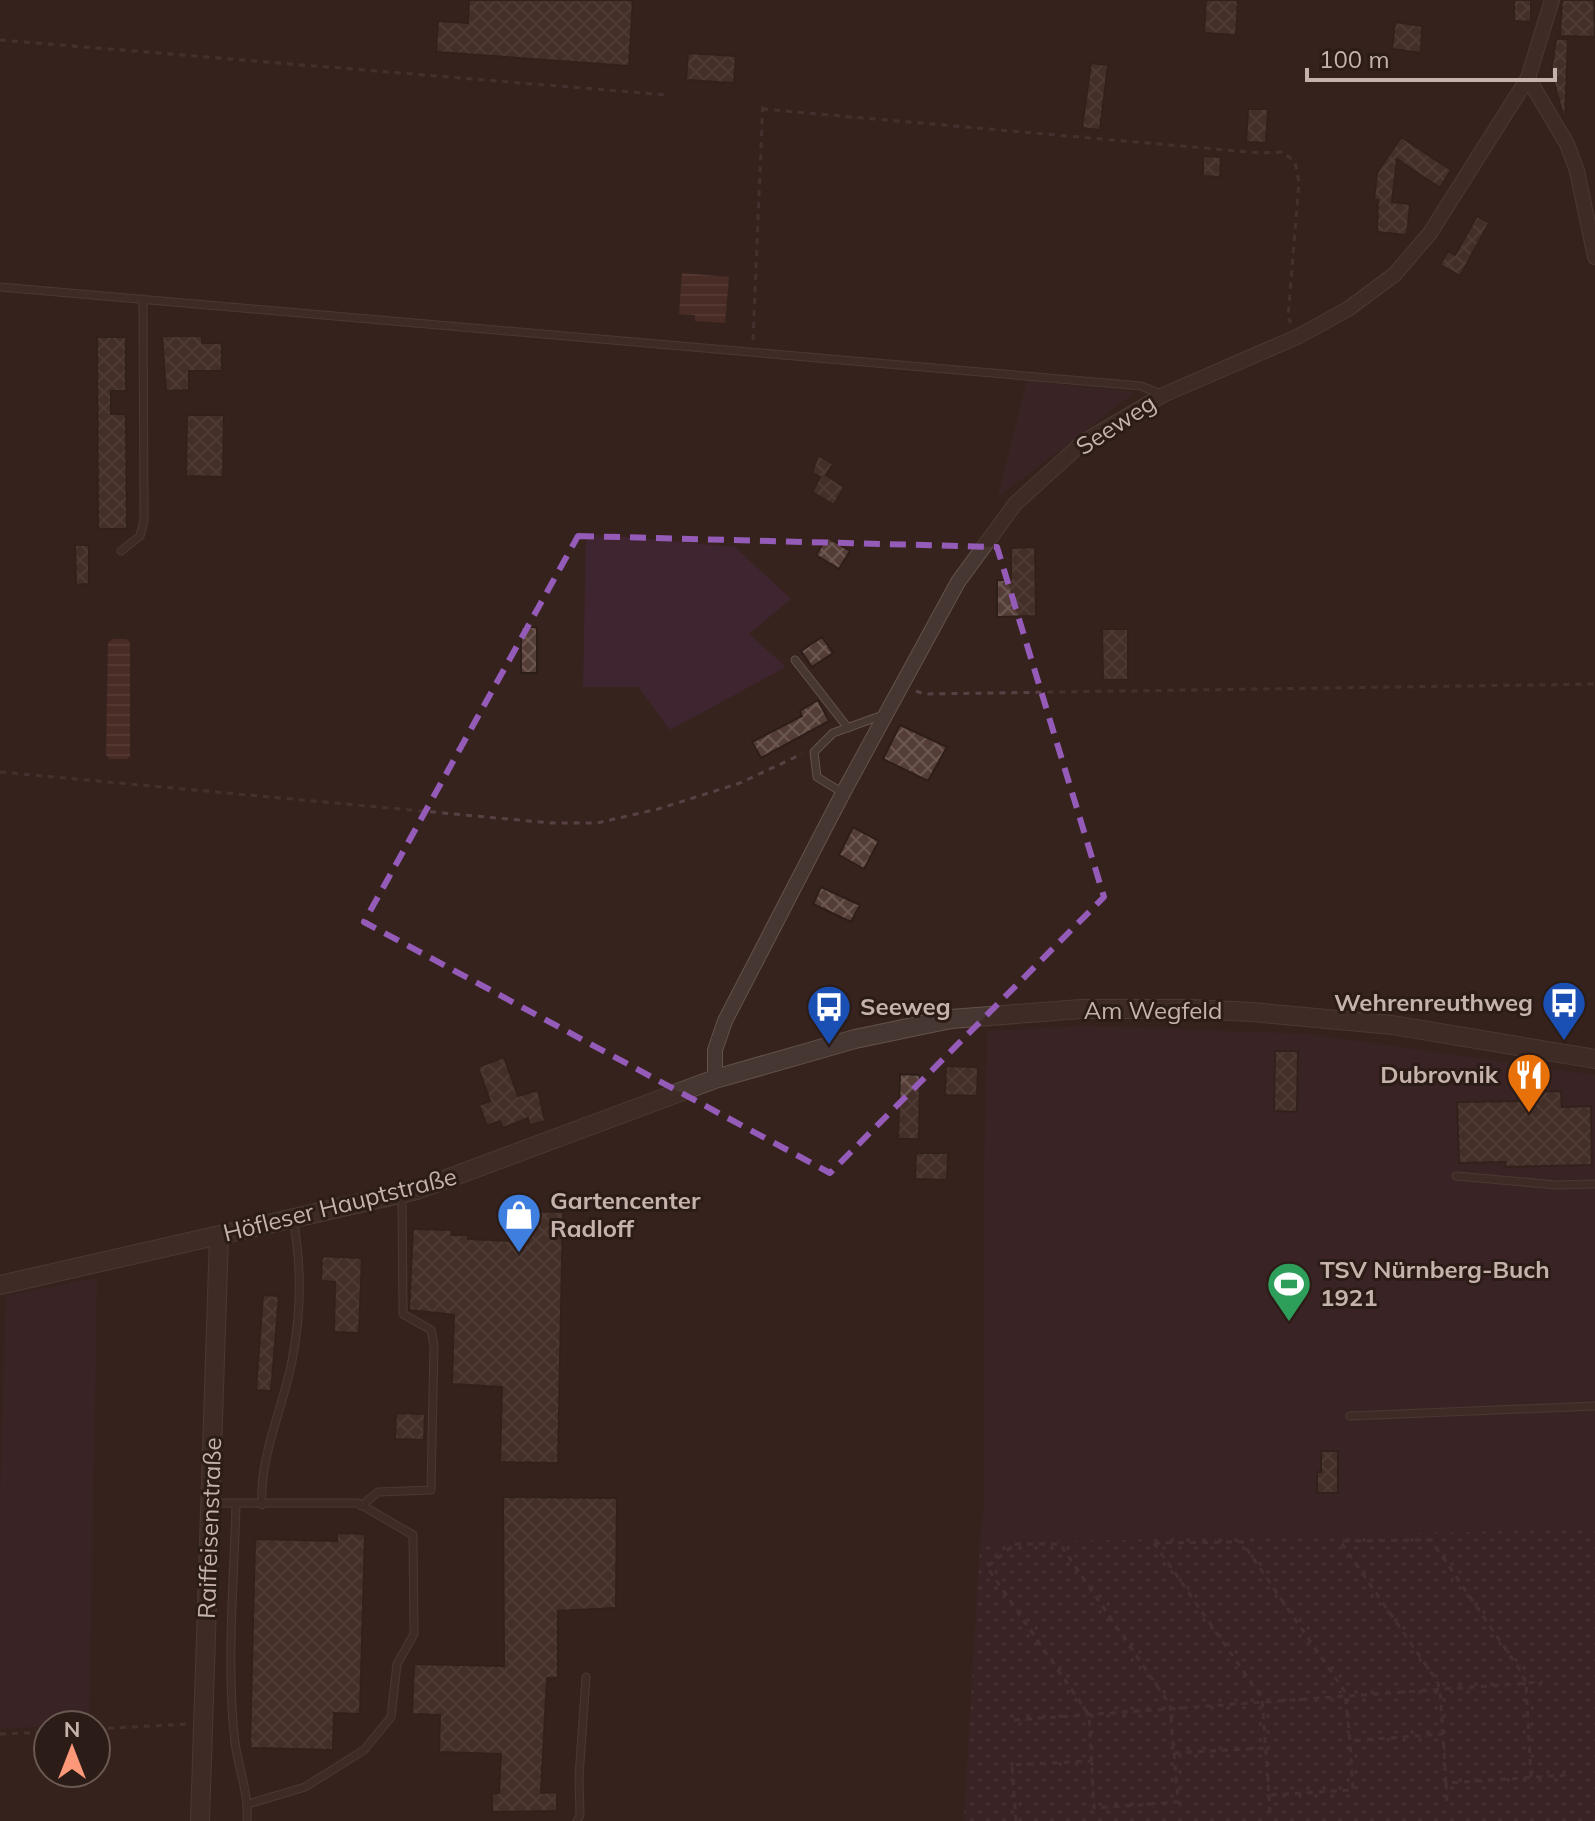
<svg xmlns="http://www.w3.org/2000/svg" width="1595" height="1821" viewBox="0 0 1595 1821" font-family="Mulish,sans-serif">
  <defs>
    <pattern id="garden-dots" width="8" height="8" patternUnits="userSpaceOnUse" patternTransform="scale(2)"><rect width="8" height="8" fill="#3f252f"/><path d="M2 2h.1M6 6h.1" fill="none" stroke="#59424a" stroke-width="1.8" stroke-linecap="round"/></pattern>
    <pattern id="water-rules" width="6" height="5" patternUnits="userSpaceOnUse" patternTransform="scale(2)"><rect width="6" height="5" fill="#5d392f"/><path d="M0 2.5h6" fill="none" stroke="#73534a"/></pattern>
    <pattern id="building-cross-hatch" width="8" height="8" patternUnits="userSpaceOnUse" patternTransform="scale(2)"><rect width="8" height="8" fill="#553d37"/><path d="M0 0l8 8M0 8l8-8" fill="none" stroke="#6c5751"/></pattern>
  </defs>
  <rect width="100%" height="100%" fill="#37231e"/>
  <path fill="#3f252f" d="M1027,381l108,11 -137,105z
    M586,533l149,14 56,52 -42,35 37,33 -116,63 -32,-43h-55z
    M1084,1026l223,8 288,41v454l-615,14 4,-38v-311l3,-163z
    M97,1278l-8,445 -89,6v-217l6,-216z"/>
  <path fill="url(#garden-dots)" d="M1595,1529v292h-631l16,-278z"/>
  <path fill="url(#water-rules)" d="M682,273l47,4 -4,46 -30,-2v-6l-16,-1z
    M113,639h13l4,3v114l-3,3h-17l-4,-4 2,-112z"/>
  <path fill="url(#building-cross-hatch)" stroke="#2e1e19" stroke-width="2" d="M469,0h164l-4,66 -193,-14 2,-31 30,2z
    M1206,0h32l-2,35 -32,-2z
    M1514,0h17v22l-17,-1z
    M1562,0h32l1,37 -35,-1z
    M1395,22l27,4 -1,27 -29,-4z
    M1556,39h12l-3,83 -14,-50z
    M688,53l48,3 -2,27 -48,-3z
    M1091,63l17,2 -8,65 -18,-2z
    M1248,109h20l-2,34 -20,-1z
    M1401,137l50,33 -11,18 -43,-29 -5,43 18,2 -3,31 -30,-3 1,-32h-4l3,-27z
    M1203,156l18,1 -1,20 -17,-1z
    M1477,216l12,7 -29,53 -20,-11 8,-14 7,4z
    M162,336h40v7h20v28h-33v19l-23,1z
    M97,337h29v54h-15v23h15l1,115h-29z
    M187,415h37l-1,62 -37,-1z
    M818,455l15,9 -7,11 18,12 -10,18 -22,-13 8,-15 -8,-4z
    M827,537l23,14 -11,18 -23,-14z
    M75,545h14v39l-13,1z
    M1035,547l1,69 -39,1v-37h14v-32z
    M521,627h16v46h-16z
    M1102,629h26v51h-25z
    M822,637l11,16 -21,14 -11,-16z
    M818,700l11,21 -68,37 -9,-16 50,-26 -2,-5z
    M900,725l47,22 -19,34 -45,-22z
    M853,827l26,14 -15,28 -25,-14z
    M821,887l39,18 -9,17 -38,-18z
    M1275,1051h23l-1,61 -23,-1z
    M504,1057l14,39 20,-6 7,31 -15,4 -2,-7 -25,10 -3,-7 -13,5 -8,-21 11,-4 -12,-34z
    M946,1066l32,1 -1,29 -32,-1z
    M900,1074l20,1 -1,64h-21z
    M1561,1091l1,16 29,-1 1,59 -86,2 -1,-5 -46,1 -2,-61 69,-1v-9z
    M916,1153h32l-1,27 -32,-1z
    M516,1211l47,1 -5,251 -58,-1 2,-75 -50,-3 2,-69 -45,-5 4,-81 39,1 -1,5h17v4l47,2z
    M322,1256l40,2 -3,75 -25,-1 1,-50 -14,-1z
    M263,1295l16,1 -8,95 -15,-1z
    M396,1413l29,1 -1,26 -29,-1z
    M1321,1451h17v42h-21v-21h4z
    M503,1497l114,1 -1,110 -58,3v67h-11l-6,115 16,-1v19l-65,1v-18l7,-1 2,-39 -62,-2 1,-37 -28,-1 2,-50 90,2z
    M337,1533l28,1 -5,180 -26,-1 -1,37 -83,-2 5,-209 82,2z"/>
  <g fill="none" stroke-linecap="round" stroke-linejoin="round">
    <g stroke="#63524c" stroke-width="9">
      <path id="service" d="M0,287l1141,99 22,9
        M121,551l19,-15 4,-15 -1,-222
        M795,660l53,68
        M843,793l-26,-16 -3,-25 19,-19 50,-18
        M1456,1176l100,9 39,-1
        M1350,1416l245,-10
        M213,1503h145l55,32 1,99 -17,30 -6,53 -27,33 -59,37 -57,17
        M236,1504c-2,79 -10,160 -1,239 4,27 14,51 12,78
        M262,1505c-3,-48 21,-97 30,-144 9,-47 10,-95 1,-142
        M361,1506l17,-14 53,-2 3,-145 -3,-15 -28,-16 -1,-117
        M577,1821l3,-6 -1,-38 7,-100"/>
    </g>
    <g stroke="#63524c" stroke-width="16">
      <path id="minor" d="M1528,78l39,66 10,27 18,86
        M715,1079v-29l10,-29 118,-228 115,-211 57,-78 68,-62 80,-47 134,-58 51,-28 47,-35 35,-41 98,-155 24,-78"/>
    </g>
    <g stroke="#63524c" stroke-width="20">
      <path id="tertiary" d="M0,1285l417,-95 298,-111 140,-40 96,-20 130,-10h110l61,3 140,13 203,34
        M200,1821l19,-586"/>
    </g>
    <path stroke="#584045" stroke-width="3" stroke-dasharray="6 6" stroke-linecap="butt" d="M0,40l667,55
      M762,109l498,44 23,-1 12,10 4,20 -11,135 3,6
      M753,340l10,-240
      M916,691l8,3 671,-10
      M0,772l551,51h46l61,-14 82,-26 62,-29
      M1154,1543l108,155 7,97 84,-5 -3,-49
      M1154,1543l88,-1 103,150 5,49 92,-7
      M1015,1544h45l110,161 8,97 -84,6 -5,-93 -102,-148z
      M1014,1720l529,-38
      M96,1729l91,-5
      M0,1734l48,-2
      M1174,1753l91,-5
      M1531,1777l-5,-93 -4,-11 -91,-133 -91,1 97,140 3,9 6,93 122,-8
      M1446,1783l1,18
      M1269,1795l1,20
      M1016,1821l-4,-56 79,-4"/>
    <use href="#service" stroke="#473732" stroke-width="7"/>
    <use href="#minor" stroke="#473732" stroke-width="14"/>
    <use href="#tertiary" stroke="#473732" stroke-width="18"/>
  </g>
  <path d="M0 0H1595V1821H0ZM578,536l419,11 107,350 -274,276 -466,-251z" fill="#37231e" fill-opacity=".55" fill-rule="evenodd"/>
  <path fill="none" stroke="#955bb8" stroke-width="6" stroke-dasharray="16 10" stroke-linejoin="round" d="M578,536l419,11 107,350 -274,276 -466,-251z"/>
  <defs>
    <g id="bus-pin" transform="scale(2.3)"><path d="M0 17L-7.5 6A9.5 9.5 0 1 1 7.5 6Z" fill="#1a4fb4" stroke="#2c1c17"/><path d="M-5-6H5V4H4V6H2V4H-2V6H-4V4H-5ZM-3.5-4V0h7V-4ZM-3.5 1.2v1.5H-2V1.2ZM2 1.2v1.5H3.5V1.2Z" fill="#fff"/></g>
    <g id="restaurant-pin" transform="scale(2.3)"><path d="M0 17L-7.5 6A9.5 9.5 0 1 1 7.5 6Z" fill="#e8710a" stroke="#2c1c17"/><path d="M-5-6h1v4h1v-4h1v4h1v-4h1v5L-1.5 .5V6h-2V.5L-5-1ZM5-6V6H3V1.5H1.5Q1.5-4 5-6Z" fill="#fff"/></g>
    <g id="shop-pin" transform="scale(2.3)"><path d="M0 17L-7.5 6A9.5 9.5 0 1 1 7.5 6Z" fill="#3f7fe0" stroke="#2c1c17"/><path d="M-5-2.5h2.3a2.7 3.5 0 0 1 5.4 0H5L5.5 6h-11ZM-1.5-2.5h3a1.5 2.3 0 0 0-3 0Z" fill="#fff"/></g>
    <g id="stadium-pin" transform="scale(2.3)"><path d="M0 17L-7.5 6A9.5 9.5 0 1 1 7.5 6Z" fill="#2e9e5b" stroke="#2c1c17"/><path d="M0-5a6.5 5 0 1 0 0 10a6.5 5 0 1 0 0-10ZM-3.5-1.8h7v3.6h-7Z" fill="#fff"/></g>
  </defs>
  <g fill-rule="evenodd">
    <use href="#bus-pin" x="1564" y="1003"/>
    <use href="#bus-pin" x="829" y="1007"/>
    <use href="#restaurant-pin" x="1529" y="1075"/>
    <use href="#shop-pin" x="519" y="1215"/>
    <use href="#stadium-pin" x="1289" y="1284"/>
  </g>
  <g text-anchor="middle" stroke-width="6" stroke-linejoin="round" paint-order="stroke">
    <g font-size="24" fill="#c5b2ab" stroke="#2c1c17">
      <text transform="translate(1116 425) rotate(-33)" y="8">Seeweg</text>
      <text x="1153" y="1019">Am Wegfeld</text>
      <text transform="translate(340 1205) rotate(-14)" y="8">Höfleser Hauptstraße</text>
      <text transform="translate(210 1528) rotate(-88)" y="8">Raiffeisenstraße</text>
    </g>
    <g font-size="24" font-weight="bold" fill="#c5b2ab" stroke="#2c1c17" text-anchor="start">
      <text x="1533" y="1011" text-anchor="end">Wehrenreuthweg</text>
      <text x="860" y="1015">Seeweg</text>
      <text x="1498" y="1083" text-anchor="end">Dubrovnik</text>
      <text x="550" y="1209">Gartencenter<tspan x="550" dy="28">Radloff</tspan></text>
      <text x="1320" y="1278">TSV Nürnberg-Buch<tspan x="1320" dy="28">1921</tspan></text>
    </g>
  </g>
  <g transform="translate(72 1749)"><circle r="38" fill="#2c1c17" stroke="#695852" stroke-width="2"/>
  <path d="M0-6L14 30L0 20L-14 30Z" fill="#fd9978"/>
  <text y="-12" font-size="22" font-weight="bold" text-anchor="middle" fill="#c5b2ab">N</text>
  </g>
  <path d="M1307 68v12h248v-12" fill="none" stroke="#c5b2ab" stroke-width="4"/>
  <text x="1319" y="68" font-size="24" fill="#c5b2ab" stroke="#2c1c17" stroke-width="6" paint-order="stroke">100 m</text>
</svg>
